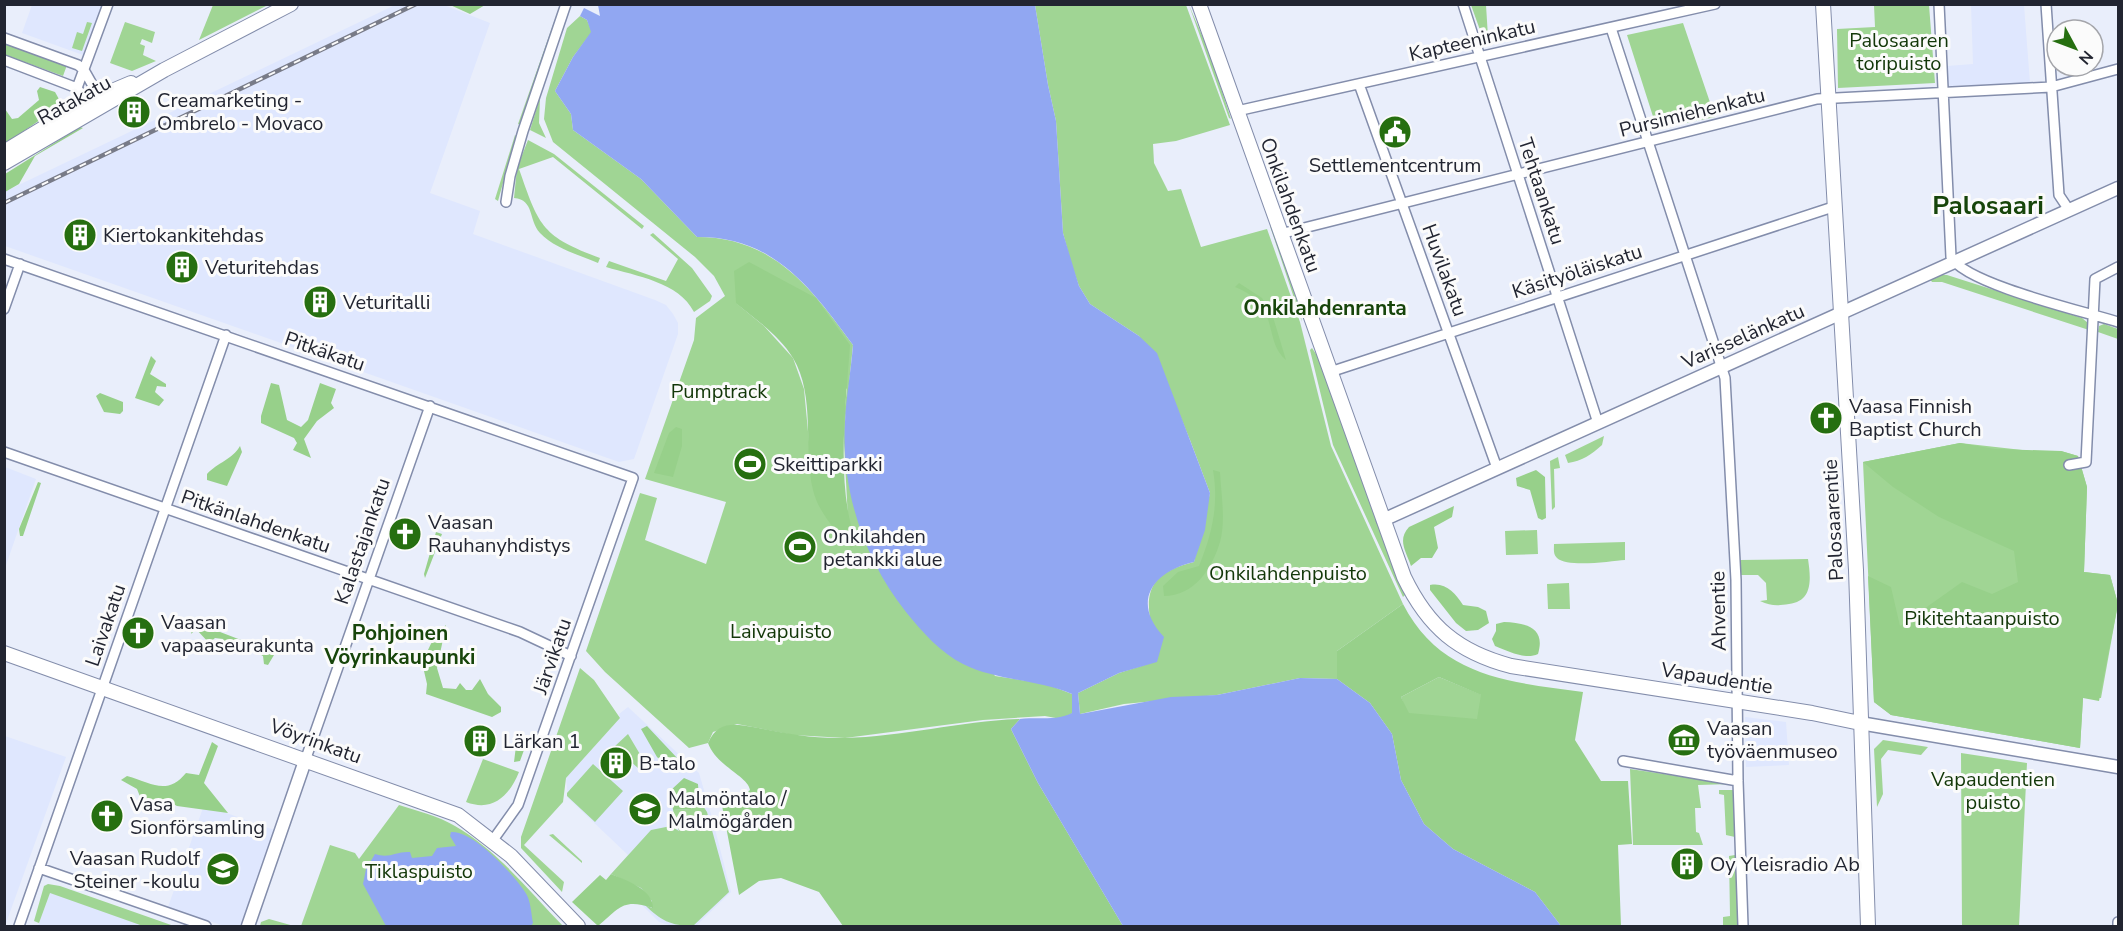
<svg xmlns="http://www.w3.org/2000/svg" width="2123" height="931" viewBox="0 0 2123 931" font-family="'Nunito Sans',sans-serif">
  <rect width="100%" height="100%" fill="#e9eefb"/>
  <path fill="#dfe7fe" d="M32,5h70l-19,50 -61,-22z
    M395,5h49l46,18 -60,170 50,18 -7,23 182,66 11,5 7,9 5,9v11l-44,125 -15,3 -614,-216 -1,-54z
    M1971,5h53l6,78 -82,3 -1,-20 26,-2z
    M5,467l31,12 -31,89z
    M628,707l71,66 14,48 18,71 -35,34h-24l-13,-4 -48,-48 17,-19 -60,-57 -2,-20 54,-60 -1,-4z
    M1745,717l41,5 3,43 -43,2z
    M5,736l61,21 -61,169z
    M204,805l73,26 -34,95h-19l-56,-19z
    M52,887l115,39h-129z"/>
  <path fill="#a0d594" fill-rule="evenodd" d="M213,5v-1l55,1 -69,35z
    M560,5h2l-42,120 -2,-1z
    M1035,5h151l44,120 -54,16 -23,3 1,19 14,28 13,-2 20,58 66,-18 33,93 31,124 72,158 -66,47v28l-37,-1 -83,17 -93,9 -44,10 -2,-21 41,-20 38,-12c-6,-49 -27,-84 37,-99l16,-69 -20,-53 -16,-39 -35,-65 -49,-32 -11,-18 -8,-23 -8,-30 -7,-112 -8,-36z
    M1189,5l21,49 21,65 -2,-1z
    M1471,5h15l2,32 22,-1 1,4 -26,4z
    M1874,5h55l6,78 -97,5 -1,-59 38,-2z
    M580,16l7,4 5,12 -19,25 -18,34 16,23 2,16 68,49 56,58c77,0 115,52 156,108l-8,78 150,253 51,8 26,10 1,19 -12,6 -16,-3 -62,4 -138,18 -52,-3 -56,-11 -24,8 -5,11 -19,5 -84,-76 -19,-21 54,-158 17,5 -12,42 61,24 20,-62 -81,-23 49,-139 2,-22 29,-22 -11,-20 -19,-19 -142,-115 -9,-23 2,-21 21,-70zM736,303l111,86 -4,34 5,97 9,24 -46,-81 -7,-74 -11,-31 -29,-32z
    M87,22l5,1 -10,28 -10,-3 5,-16 6,2z
    M125,22l30,10 -3,11 -10,-4 -2,5 5,2 -2,9 13,6 -24,10 -22,-8z
    M1683,23l32,94 -58,12 -30,-94z
    M5,43l62,22 -4,11 -58,-21z
    M540,98l-1,25 7,15 -16,-8z
    M515,135l1,1 -18,65 -3,-2z
    M528,140l26,14 90,72 -2,3 -89,-72 -34,12c20,57 22,67 81,89l-2,5c-19,-8 -44,-15 -58,-30 -12,-13 -5,-33 -26,-35l3,-30z
    M1270,226l3,3 23,64 6,29z
    M653,233l39,35 20,28 -2,5 -16,11c-15,-30 -58,-36 -88,-45l3,-6 57,20 12,-22 -28,-24z
    M1937,275h10l135,43 6,5 1,7 -147,-48h-10l-2,-3z
    M2104,324l14,5v10l-20,-7 1,-6z
    M1312,348l6,9 87,238 -2,2 -70,-152 -23,-95z
    M1604,436l-2,9c-11,10 -20,16 -34,18l-3,-8z
    M1960,443l71,8h30l17,5 9,31 -3,85 26,3 8,29 -17,94h-18l-3,50 -189,-33 -17,-13 -11,-240z
    M1558,457l2,11 -6,1 1,38 -3,3 -2,-49z
    M1537,530l1,24 -32,1 -1,-24z
    M1625,542v18c-14,1 -57,8 -68,-2 -4,-4 -3,-8 -3,-14z
    M1808,559c3,20 5,42 -19,45 -12,2 -18,2 -29,-3l7,-1 -1,-17 -8,-8h-17l-1,-15z
    M1569,583l1,26h-22l-1,-25z
    M580,668l14,12 26,38 -54,60 -3,24 -39,43 40,37 -2,10 -41,-44v-11z
    M1439,677l43,18 -9,52 -32,57 -40,-107z
    M628,734l16,27 -6,7 -24,-21z
    M1883,740l45,7 -7,8 -33,-5 -7,9 2,35 -6,13 -3,-58z
    M1961,753l66,10 -8,163h-57z
    M483,759l36,13c-10,25 -27,40 -53,30z
    M593,764l30,27 -28,31 -28,-26v-3z
    M1630,769l101,15 -33,1 3,23h-6l1,24 3,1 4,12h-70z
    M1719,790h14l2,47 -9,-2 -2,-40 -5,-1z
    M699,800l8,12 22,80 -36,34c-22,0 -33,-6 -48,-21l7,3v-7l-11,-13 -30,-14 40,-44 20,-4 8,5 -6,-21 18,-1z
    M399,805c19,6 39,11 56,21 42,24 75,66 108,100h-262l29,-81 25,8 4,6z
    M553,834l29,27v2l-33,-28z
    M1735,855l3,71h-15v-9l7,-1 -1,-60z
    M48,884l12,2 114,40h-31l-93,-33 -11,30 -5,-2 10,-35z
    M269,919l25,7h-34l1,-4z"/>
  <path fill="#97d08a" fill-rule="evenodd" d="M448,4h37v1l-15,9z
    M40,87l15,5 5,9 -7,10 -48,33v-35l7,10 6,-1 21,-18 -2,-9z
    M80,127l3,1 -48,28 -16,28 -14,8v-18z
    M749,262l67,36 34,47c-4,59 -15,144 7,199l-6,4c-14,-16 -33,-36 -38,-58 -10,-41 3,-94 -20,-132 -13,-22 -38,-39 -57,-55l-2,-32z
    M1239,283l23,15 11,19 13,43c-24,-20 -4,-55 -51,-73z
    M151,356l5,5 -6,13 16,10v3l-9,-1 -2,6 9,8 -5,6 -24,-8z
    M271,383l8,2 8,35 14,7 7,-7 12,-37 16,6 -5,14 3,5 -17,13 -13,18 7,19 -18,-8 4,-7 -3,-5 -33,-15v-7z
    M100,393l23,9v9l-3,3 -16,-2 -8,-16z
    M676,427l6,2v17l-9,31 -19,-4 15,-40z
    M1960,443l35,6 66,2 17,5 9,31 -3,85 26,3 8,29 -19,97 -16,-3 -3,50 -189,-33 -17,-13 -6,-126 23,11 9,39 62,-44 30,12 26,-12 -4,-31 -75,-34 -46,-30 -30,-25z
    M240,446l2,6 -15,34 -20,-6v-6c11,-12 25,-14 33,-28z
    M1213,470l7,2c1,21 6,49 0,70 -8,27 -26,54 -56,54l-1,-10 15,-14 21,-6c13,-32 20,-61 14,-96z
    M1536,470l9,7 1,41 -4,2 -4,-2 -8,-28 -13,-4 -1,-8z
    M38,482l3,1 -18,53h-3l-1,-7z
    M1454,506l-2,11 -18,10 4,21 -6,10h-11l-10,8c-5,-15 -14,-26 -2,-39z
    M436,532l6,2 -17,44 -1,-4z
    M1430,585c16,-3 25,8 33,20l15,2 8,4 3,12 -11,7 -12,1 -10,-8 -26,-33z
    M1403,604c38,74 108,78 180,88l-8,48 26,41h27l4,63 -14,1 3,81h-60l-26,-34 -82,-43 -29,-25 -23,-44 -9,-46 -22,-31 -33,-24v-28zM1439,677l42,18 -4,24 -68,-6 -8,-16z
    M194,622l76,29 4,4 -6,10 -4,-1 -1,-8 -19,-10 -3,4 -12,-1 -6,-10 -8,-1 -6,5 -13,-14 -5,5z
    M1504,622c22,1 42,5 34,32 -13,6 -30,-3 -43,-8l-3,-7 4,-8v-7z
    M446,625l-9,43 6,20 13,1 4,-6 6,7h6l8,-11 8,15 13,13v5l-9,5 -66,-23 1,-10 -3,-13 -3,-2c5,-16 12,-34 25,-44z
    M1020,719l-9,10 27,54 85,143h-280l-24,-34 -38,-14 -22,3 -20,14 -19,-100 4,-4 20,5 6,-6c-2,-14 -34,-24 -42,-47 9,-21 25,-20 45,-16 30,6 60,12 91,11 59,-1 117,-17 176,-19z
    M647,726l32,34 -10,8 -12,-11 -16,-28z
    M517,738l7,12 -4,11 -6,1z
    M212,742l6,4 -14,37 24,30 -51,-7 -13,-7 -15,7 -6,-2 -6,-15 -16,-9 6,-4c25,7 40,20 59,-3l13,2z
    M684,778l14,6 1,16 -8,9 -18,1 -2,-20z
    M611,874c15,6 42,15 42,34 -31,-10 -33,0 -55,18l-26,-24 28,-27 6,5z"/>
  <path fill="#91a7f2" d="M598,5h437l13,80 8,36 7,112 16,53 11,18 49,32 18,17 53,140 -5,37 -11,32c-42,10 -63,40 -30,75l-7,25 -38,11 -41,20 2,21 91,-17 46,-2 83,-17 37,1 33,24 22,31 9,46 23,44 29,25 82,43 26,34h-438l-85,-143 -27,-54 9,-10c18,-2 37,2 52,-6v-19c-35,-15 -75,-13 -109,-30 -22,-11 -41,-32 -57,-52 -42,-53 -65,-121 -61,-190 1,-25 6,-51 8,-77 -41,-56 -79,-109 -156,-108l-56,-58 -68,-49 -2,-16 -16,-23 18,-34 18,-25 -4,-12 -7,-4 4,-8 16,8z
    M451,832c22,-2 62,42 74,60 6,8 6,22 8,31l-2,3h-145l-23,-42 3,-15 9,-15c15,5 21,-3 35,-2l2,6 20,-2 5,-8 19,-2 -6,-10z"/>
  <g fill="none" stroke-linecap="round" stroke-linejoin="round">
    <g stroke="#838dab" stroke-width="12">
      <path id="minor" d="M1463,4l135,419
        M1939,4l12,253c14,27 135,55 167,65
        M2046,4l13,191 10,15
        M1611,28l114,350 11,202 2,201 5,145
        M4,38l74,27 6,5 17,30
        M4,60l73,28 12,17
        M1359,84l138,384
        M77,88l31,-84
        M1237,111l478,-107
        M506,202l4,-26 13,-45 43,-127
        M1280,234l537,-135 234,-12 67,-18
        M4,259l629,219 -115,327 -25,35
        M4,309l16,-45
        M1330,372l506,-166
        M4,452l516,180 51,24
        M2069,465l17,-3 9,-183 23,-12
        M306,758l124,-352
        M1623,761l115,20
        M39,868l167,58
        M19,926l207,-591
        M2118,926v-4"/>
    </g>
    <g stroke="#838dab" stroke-width="15">
      <path id="tertiary" d="M1383,520l735,-332
        M1860,723l258,44
        M248,926l58,-168"/>
    </g>
    <g stroke="#838dab" stroke-width="16">
      <path id="secondary" d="M1199,4l205,573c24,50 54,75 107,89l301,47 48,10
        M1823,4l33,566 12,356
        M4,152l82,-50 45,-19
        M4,163l160,-93 127,-66
        M4,653l454,162 53,41 67,70"/>
    </g>
    <use href="#minor" stroke="#fff" stroke-width="9"/>
    <use href="#tertiary" stroke="#fff" stroke-width="12"/>
    <use href="#secondary" stroke="#fff" stroke-width="14"/>
    <g stroke="#787b88" stroke-width="4.5">
      <path id="rail" d="M4,203l412,-199"/>
    </g>
    <use href="#rail" stroke="#fbfbfb" stroke-width="2" stroke-dasharray="7" stroke-linecap="butt"/>
  </g>
  <defs>
    <g id="building-disc" transform="scale(1.725)"><circle r="9.5" fill="#266f10" stroke="#fbfbfb"/><path d="M-4-6H4V6H1V3H-1V6H-4ZM-2.5-4.3h1.7v1.8h-1.7ZM.8-4.3h1.7v1.8H.8ZM-2.5-1h1.7V.8h-1.7ZM.8-1h1.7V.8H.8Z" fill="#fff"/></g>
    <g id="civic-disc" transform="scale(1.725)"><circle r="9.5" fill="#266f10" stroke="#fbfbfb"/><path d="M-.6-6.5H3V-4.5H.6V-3L4-1V1h2V6H-6V1h2V-1L-.6-3ZM-1.2 2.5V6h2.4V2.5Z" fill="#fff"/></g>
    <g id="church-disc" transform="scale(1.725)"><circle r="9.5" fill="#266f10" stroke="#fbfbfb"/><path d="M-1.2-6h2.4v3.5h3.3v2.4h-3.3V6h-2.4V-.1h-3.3v-2.4h3.3Z" fill="#fff"/></g>
    <g id="stadium-disc" transform="scale(1.725)"><circle r="9.5" fill="#266f10" stroke="#fbfbfb"/><path d="M0-5a6.5 5 0 1 0 0 10a6.5 5 0 1 0 0-10ZM-3.5-1.8h7v3.6h-7Z" fill="#fff"/></g>
    <g id="museum-disc" transform="scale(1.725)"><circle r="9.5" fill="#266f10" stroke="#fbfbfb"/><path d="M0-6L6-3V-2H-6V-3ZM-5-1h2V3h-2ZM-1-1h2V3h-2ZM3-1h2V3H3ZM-6 4H6V6H-6Z" fill="#fff"/></g>
    <g id="school-disc" transform="scale(1.725)"><circle r="9.5" fill="#266f10" stroke="#fbfbfb"/><path d="M0-5L7-2L0 1L-7-2ZM-4 1L0 2.5L4 1V4Q0 6-4 4Z" fill="#fff"/></g>
  </defs>
  <g fill-rule="evenodd">
    <use href="#building-disc" x="134" y="112"/>
    <use href="#civic-disc" x="1395" y="132"/>
    <use href="#building-disc" x="80" y="235"/>
    <use href="#building-disc" x="182" y="267"/>
    <use href="#building-disc" x="320" y="302"/>
    <use href="#church-disc" x="1826" y="418"/>
    <use href="#stadium-disc" x="750" y="464"/>
    <use href="#church-disc" x="405" y="534"/>
    <use href="#stadium-disc" x="800" y="547"/>
    <use href="#church-disc" x="138" y="633"/>
    <use href="#museum-disc" x="1684" y="740"/>
    <use href="#building-disc" x="480" y="741"/>
    <use href="#building-disc" x="616" y="763"/>
    <use href="#school-disc" x="645" y="809"/>
    <use href="#church-disc" x="107" y="816"/>
    <use href="#building-disc" x="1687" y="864"/>
    <use href="#school-disc" x="223" y="869"/>
  </g>
  <g text-anchor="middle" stroke-width="6" stroke-linejoin="round" paint-order="stroke">
    <g font-size="20" fill="#222531" stroke="#fbfbfb">
      <text transform="translate(1472 40) rotate(-13)" y="7">Kapteeninkatu</text>
      <text transform="translate(74 100) rotate(-29)" y="7">Ratakatu</text>
      <text transform="translate(1692 112) rotate(-14)" y="7">Pursimiehenkatu</text>
      <text transform="translate(1542 191) rotate(72)" y="7">Tehtaankatu</text>
      <text transform="translate(1291 205) rotate(70)" y="7">Onkilahdenkatu</text>
      <text transform="translate(1445 270) rotate(70)" y="7">Huvilakatu</text>
      <text transform="translate(1577 271) rotate(-18)" y="7">Käsityöläiskatu</text>
      <text transform="translate(1743 336) rotate(-24)" y="7">Varisselänkatu</text>
      <text transform="translate(325 351) rotate(19)" y="7">Pitkäkatu</text>
      <text transform="translate(1833 520) rotate(-93)" y="7">Palosaarentie</text>
      <text transform="translate(256 521) rotate(19)" y="7">Pitkänlahdenkatu</text>
      <text transform="translate(362 541) rotate(-71)" y="7">Kalastajankatu</text>
      <text transform="translate(1718 611) rotate(-91)" y="7">Ahventie</text>
      <text transform="translate(105 625) rotate(-71)" y="7">Laivakatu</text>
      <text transform="translate(552 656) rotate(-71)" y="7">Järvikatu</text>
      <text transform="translate(1717 678) rotate(9)" y="7">Vapaudentie</text>
      <text transform="translate(316 741) rotate(20)" y="7">Vöyrinkatu</text>
    </g>
    <g font-size="20" fill="#123708" stroke="#fbfbfb">
      <text x="1899" y="47">Palosaaren<tspan x="1899" dy="23">toripuisto</tspan></text>
      <text x="719" y="398">Pumptrack</text>
      <text x="1288" y="580">Onkilahdenpuisto</text>
      <text x="1982" y="625">Pikitehtaanpuisto</text>
      <text x="781" y="638">Laivapuisto</text>
      <text x="1993" y="786">Vapaudentien<tspan x="1993" dy="23">puisto</tspan></text>
      <text x="419" y="878">Tiklaspuisto</text>
    </g>
    <g font-size="20" fill="#222531" stroke="#fbfbfb" text-anchor="start">
      <text x="157" y="107">Creamarketing -<tspan x="157" dy="23">Ombrelo - Movaco</tspan></text>
      <text x="1395" y="172" text-anchor="middle">Settlementcentrum</text>
      <text x="103" y="242">Kiertokankitehdas</text>
      <text x="205" y="274">Veturitehdas</text>
      <text x="343" y="309">Veturitalli</text>
      <text x="1849" y="413">Vaasa Finnish<tspan x="1849" dy="23">Baptist Church</tspan></text>
      <text x="773" y="471">Skeittiparkki</text>
      <text x="428" y="529">Vaasan<tspan x="428" dy="23">Rauhanyhdistys</tspan></text>
      <text x="823" y="543">Onkilahden<tspan x="823" dy="23">petankki alue</tspan></text>
      <text x="161" y="629">Vaasan<tspan x="161" dy="23">vapaaseurakunta</tspan></text>
      <text x="1707" y="735">Vaasan<tspan x="1707" dy="23">työväenmuseo</tspan></text>
      <text x="503" y="748">Lärkan 1</text>
      <text x="639" y="770">B-talo</text>
      <text x="668" y="805">Malmöntalo /<tspan x="668" dy="23">Malmögården</tspan></text>
      <text x="130" y="811">Vasa<tspan x="130" dy="23">Sionförsamling</tspan></text>
      <text x="200" y="865" text-anchor="end">Vaasan Rudolf<tspan x="200" dy="23">Steiner -koulu</tspan></text>
      <text x="1710" y="871">Oy Yleisradio Ab</text>
    </g>
    <g font-size="21" font-weight="bold" fill="#17450a" stroke="#fbfbfb">
      <text x="1325" y="315">Onkilahdenranta</text>
      <text x="400" y="640">Pohjoinen<tspan x="400" dy="24">Vöyrinkaupunki</tspan></text>
    </g>
    <g font-size="26" font-weight="bold" fill="#17450a" stroke="#fbfbfb">
      <text x="1988" y="214">Palosaari</text>
    </g>
  </g>
  <rect width="2123" height="931" fill="none" stroke="#222531" stroke-width="12"/>
  <g transform="translate(2075 48) rotate(131)"><circle r="28" fill="#fbfbfb" stroke="#a4a5aa" stroke-width="1.5"/>
  <path d="M0-4.5L10 22L0 15L-10 22Z" fill="#266f10"/>
  <text y="-9" font-size="16" font-weight="bold" text-anchor="middle" fill="#222531">N</text>
  </g>
</svg>
